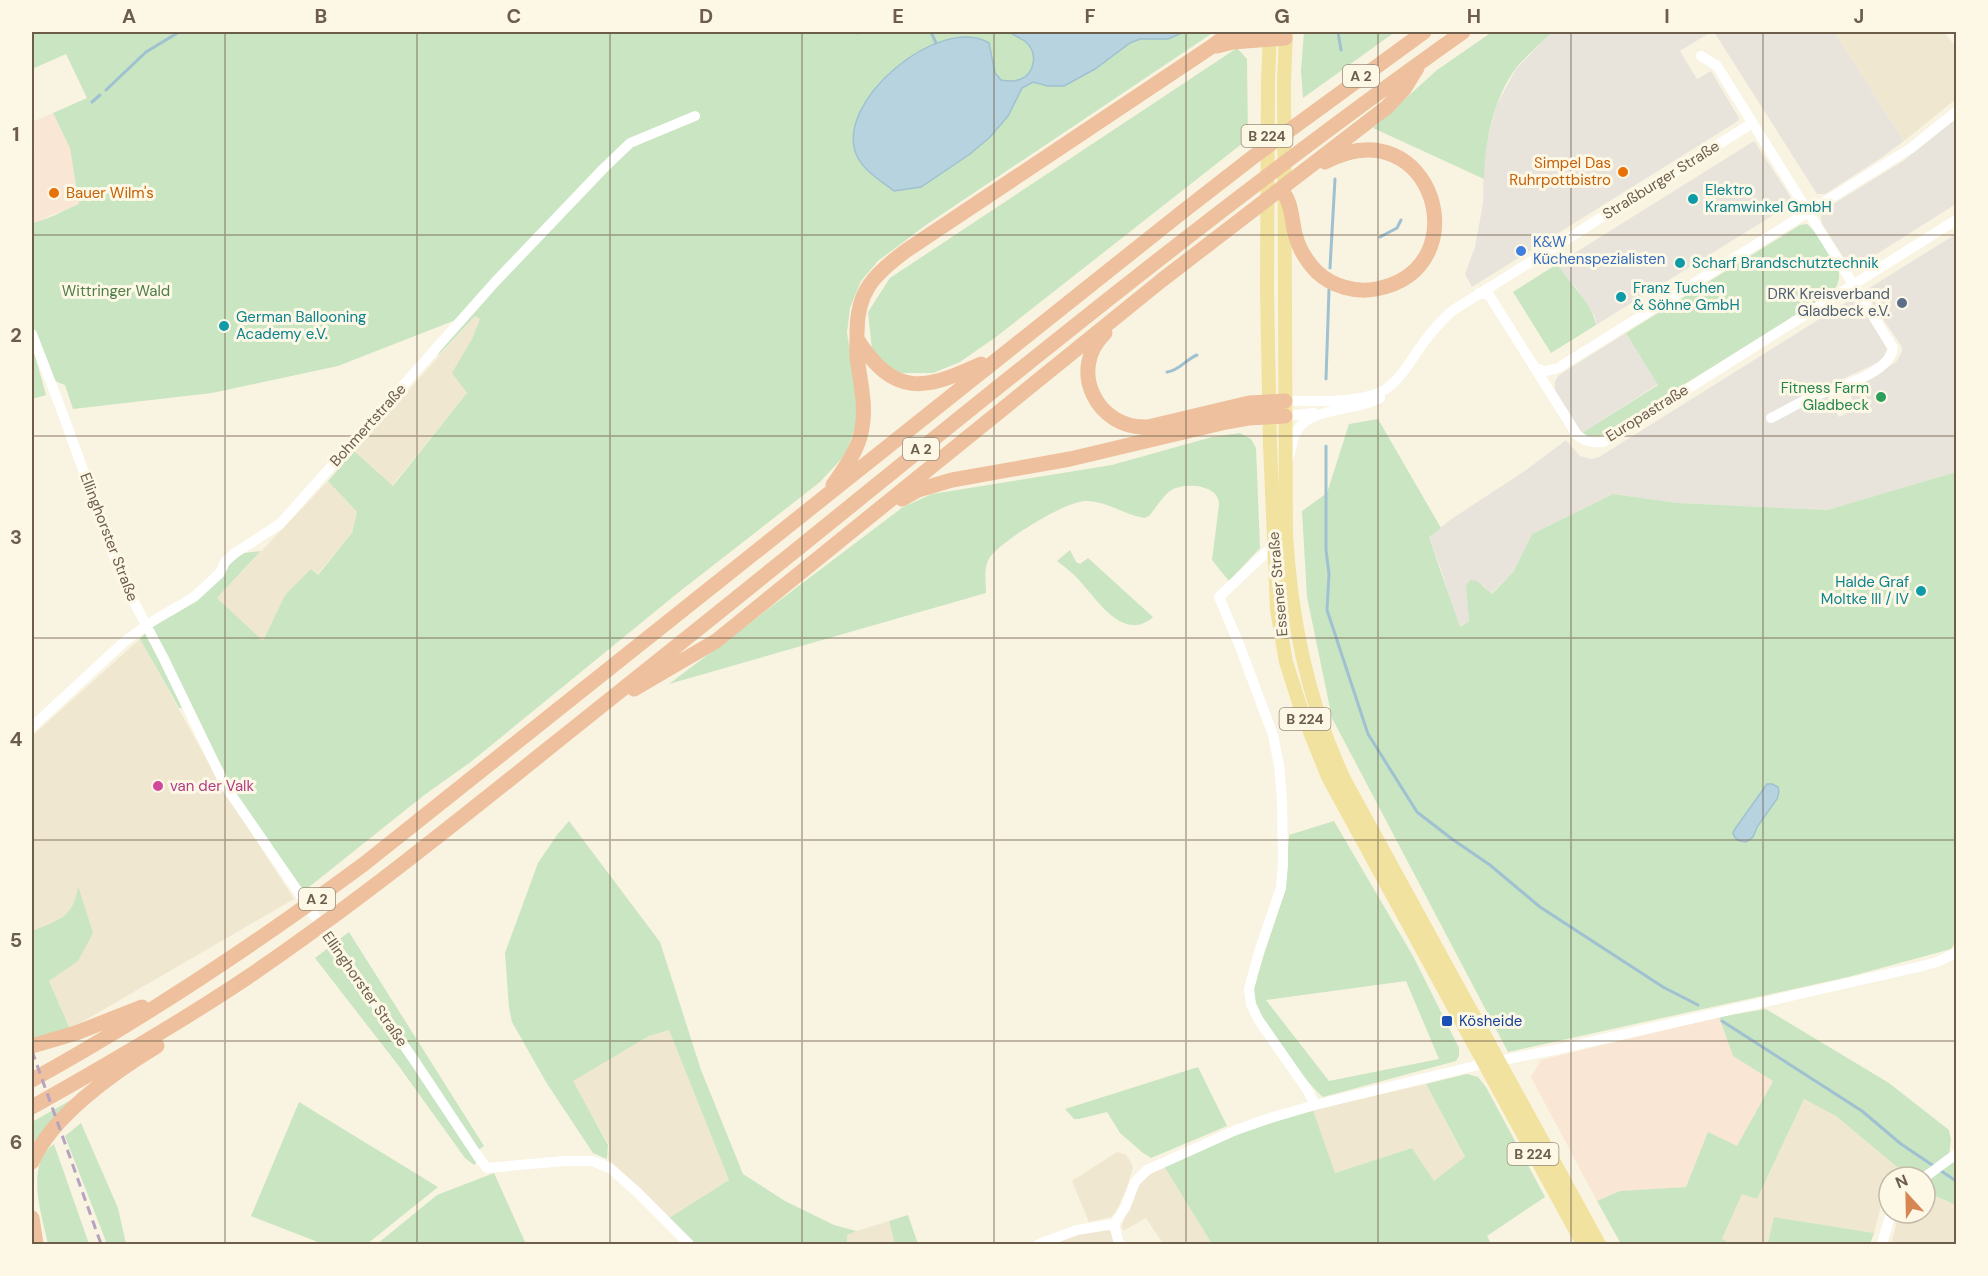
<svg xmlns="http://www.w3.org/2000/svg" width="1988" height="1276" viewBox="0 0 1988 1276" font-family="'DM Sans',sans-serif">
  <rect width="100%" height="100%" fill="#f9f4e1"/>
  <path fill="#f0e7d0" d="M1834,32h110l12,15v52l-52,42z
    M475,316l5,3 -8,20 -5,54 -75,93 -38,-35z
    M328,481l29,31 -5,21 -35,42 -5,-6 -27,26 -22,47 -46,-44z
    M140,639l83,150 71,110 -224,130 -21,-49 29,-19v-73l-2,13 -6,10 -12,9 -26,11v-195z
    M669,1030l60,150 -60,38 -61,-58 1,-15 -37,-64 77,-45z
    M1426,1084l39,74 -31,23 -22,-33 -77,25 -22,-63z
    M1804,1099l32,17 73,61h-20v17l-8,12 -7,27 -100,-16 -5,26 3,1h-40l-10,-4 20,-47 15,6z
    M1117,1152l8,2 6,8 2,6 -7,22 -10,22 -5,5 -22,5 -17,-41z
    M1164,1166l48,78h-49l-17,-26 -23,13 -1,-6 9,-30 12,-17z
    M1925,1190l31,15v39h-65l8,-31h26z
    M889,1221l6,23 12,-2 11,2h-71l-1,-10z
    M1107,1229l6,4 1,11h-68l31,-11z"/>
  <path fill="#f9e6d5" d="M53,113l17,35 9,56 -30,12 -7,5 -10,2v-74l3,-1 -3,-15v-11z
    M1719,1017l14,39 40,24 -36,66 -29,-13 -22,54 -66,4 -23,10 -66,-124 10,-17z"/>
  <path fill="#e8e4dc" d="M1552,32h159l-31,19 17,28 14,-8 28,47 -1,3 -266,166 -7,-13 10,-27 8,-44 1,-48 12,-49 20,-37z
    M1714,32h120l70,109 -23,17 -56,36h-8z
    M1956,119v85l-103,65 -4,-3 -27,-42 -1,-8 1,-5 81,-50z
    M1754,141l36,55 3,7 -197,122 -1,-8 -20,-31 -7,-5 -11,-17z
    M1956,234v238l-129,38 -149,-7 -65,-9 -81,40 -18,37 -23,23 -7,-8h-18l3,35 -10,6 -18,-58 -12,-32 21,-17 76,-50 40,-30 14,16 11,3 8,-2 254,-159 7,4 27,47 -3,8 -7,6 -54,25 16,29 18,-9 -7,-13 1,-5 45,-28 6,-10v-5l-35,-52 -1,-5z
    M1626,333l32,51 -76,49 -27,-43v-9l4,-6z"/>
  <path fill="#c9e5c1" fill-rule="evenodd" d="M32,32h1182l-288,193 -48,36 -17,20 -11,27 -3,25 11,66 -3,28 -9,27 -26,28 -141,110 -207,169 -49,35 -119,95 -59,-79 -54,-105 -12,1 -39,-69 15,-16 22,-12 59,-57 25,-3 -44,47 46,43 22,-46 26,-26 7,6 34,-42 5,-21 -29,-31 26,-30 39,35 74,-93 -15,-20 20,-34 8,-20 -5,-3 -37,40 15,-35 -115,45 -126,27 -139,16 -8,-24 -8,-3 -3,-3 -22,-54v-102c16,-3 32,-13 47,-19l-9,-56 -17,-35 34,-15 -21,-44 -34,15z
    M1304,32h91l-92,66 -2,-27z
    M1492,32h60c-11,12 -25,23 -36,36 -23,31 -31,74 -32,111l-111,-51 64,-58z
    M1237,48l10,11 1,80 -252,198 -36,25 -27,11h-39l-22,-23 -4,-38 22,-34z
    M1807,224c9,7 30,38 32,49 1,7 -2,12 -5,18l-231,144 -16,1 -5,-3 76,-48 -32,-52 174,-108z
    M1557,264c12,19 36,40 39,61l-45,28 -38,-61z
    M32,345l14,50 -14,4z
    M1378,419l63,109 -12,9 31,90 9,-6 -3,-35 4,-6 7,1 15,13 22,-23 18,-37 81,-40 65,9 149,7 129,-38v469l-5,8 -103,28 -340,75 -176,-334 -25,-121 -5,-86 25,-18 22,-69z
    M1240,433l11,6 5,9 4,100 -31,33 -17,-21 7,-55c1,-22 -38,-23 -49,-14 -8,6 -14,17 -21,25l-5,2c-19,-3 -37,-17 -58,-17 -19,-1 -85,40 -96,56 -7,11 -4,24 -4,36l-317,91 234,-177 29,-13 180,-29 100,-28z
    M1070,550l6,12 4,2 8,-6 65,59c-29,26 -56,-17 -74,-37 -6,-7 -14,-13 -22,-19z
    M569,821l91,121 41,128 42,104 42,27 49,24 22,6 -9,4v9h-153l-25,-26 60,-38 -60,-150 -20,6 -76,45 35,64 -1,14 -14,-6 -47,-71 -34,-60 -3,-14 -4,-55 33,-90 19,-28z
    M1334,821l79,135 46,92v8l-3,5 -133,36c-15,-12 -67,-80 -70,-98 0,-5 1,-10 1,-14l31,-95 4,-55zM1406,981l33,78 -110,22 -63,-81z
    M78,886l15,47 -15,28 -29,20 21,48 -38,11v-109c26,-11 42,-13 46,-45z
    M349,932l135,214 -11,8 5,6 -4,5 -9,-7 -67,-93 -83,-107z
    M1766,1009l123,74 60,47 2,10 -2,16 7,5v44l-29,-13 -2,-2v-13h-16l-73,-61 -32,-17 -47,100 -15,-5 -20,45 10,5h-111l-24,-43 23,-10 66,-4 22,-55 29,14 36,-65 -40,-25 -14,-39z
    M1198,1067l29,59 -76,32 -8,-5 -23,-20 -13,-21 -28,7h-5l-9,-10z
    M1467,1074l11,3 8,10 59,110 -58,39 4,8h-279l-48,-78 70,-31 79,-25 22,63 77,-25 22,33 31,-24 -39,-73z
    M76,1097l-44,54v-29z
    M299,1102l139,85 -71,57h-44l-72,-28z
    M81,1123l37,85 8,36h-19l-39,-100 -3,-8z
    M54,1144l35,100h-41c-6,-29 -24,-79 6,-100z
    M494,1173l32,71h-149l60,-49z
    M908,1215l10,29 -11,-2 -12,2 -6,-23z
    M1774,1217l100,16 -4,11h-98l-4,-1z"/>
  <path fill="#b8d3e0" stroke="#9fc1d1" stroke-width="1.5" d="M1010,32h174l-16,7h-28l-10,4 -35,26 -31,17h-16l-15,-4 -11,6 -14,28 -18,21 -20,17 -49,33 -27,4c-13,-10 -30,-20 -37,-35 -25,-54 84,-143 132,-113l6,30 6,7c6,1 14,2 20,-1 14,-6 17,-26 5,-37 -5,-4 -12,-6 -16,-10z
    M1767,784h5l6,3 1,5 -2,7 -20,28 -4,10 -7,5c-7,-1 -11,-2 -13,-9l2,-4z"/>
  <g fill="none" stroke-linecap="round" stroke-linejoin="round">
    <path stroke="#9fc1d1" stroke-width="3" d="M931,32l5,11
      M1338,32l3,18
      M858,33l2,-1
      M106,90l40,-38 33,-20
      M92,102l8,-7
      M1380,237l17,-9 4,-8
      M1330,268l5,-89
      M1167,372c13,-2 18,-12 30,-17
      M1326,379l3,-90
      M1326,446v104l3,24 -2,36 41,124 49,78 35,27 38,26 50,42 123,80 35,18
      M1722,1021l140,90 39,33 55,37"/>
    <path stroke="#fff" stroke-width="10" d="M1701,56l16,10 176,282c-5,28 -58,39 -81,49 -14,6 -27,14 -41,21
      M1479,293l10,2 88,140c9,7 15,8 26,7l353,-222
      M32,334l29,75 63,174 39,74 63,130 188,273 65,98 8,10 77,-7h28l18,7 27,24 52,52
      M1535,368l11,3 12,-3 353,-220 45,-36
      M1285,401c29,-1 76,4 101,-12 16,-11 26,-31 38,-47 8,-11 17,-21 28,-31l299,-187
      M1285,416l29,-3
      M1289,457c2,-8 3,-16 6,-23 13,-28 59,-22 85,-36
      M1274,545l-55,52 20,47 34,91 6,30 3,36 1,63 -2,24 -22,64 -10,37 2,15 7,15 50,72 7,14
      M32,727l93,-86 28,-20 41,-24 26,-24 5,-11 10,-9 45,-29 215,-242 108,-113 27,-26 65,-27
      M1925,1177l31,-23
      M1114,1224l5,20
      M1039,1244l38,-14 37,-6 11,-16 10,-26 12,-12 89,-40 34,-12 45,-13 168,-41 76,-15 359,-82 19,-5 19,-9
      M1882,1244l9,-31"/>
    <path stroke="#f2e29f" stroke-width="14" d="M1270,32l-2,49 -1,209 3,155 7,165 9,52 16,50 26,65 255,467
      M1286,32l-2,51 2,451c5,85 22,170 59,247l254,463"/>
    <path stroke="#eec09d" stroke-width="15" d="M1217,46l16,-4 52,-4
      M1286,197c5,9 5,16 7,26 2,18 11,36 24,49 15,14 38,21 59,17 106,-20 56,-184 -51,-127
      M1105,333c-38,36 -8,97 43,94l101,-24 36,-2
      M857,339c38,59 67,51 124,25
      M833,485c12,-17 26,-36 29,-57 4,-22 -1,-42 -4,-64 -2,-9 -1,-18 -1,-28 -1,-44 16,-61 50,-86l304,-203 20,-15
      M902,499l16,-9 34,-10 118,-21 156,-37 22,-4 37,-2
      M634,689l82,-48 446,-361 225,-173 17,-18 13,-21
      M32,1046l44,-13 66,-26
      M32,1080c116,-64 225,-137 332,-216l817,-651 72,-56 171,-125
      M32,1107c73,-41 146,-83 216,-130 129,-88 249,-188 371,-285 280,-222 553,-454 844,-660
      M32,1162c20,-46 82,-90 125,-116
      M32,1218l4,26"/>
    <path stroke="#b7a2c0" stroke-width="3" stroke-dasharray="9 6" stroke-linecap="butt" d="M32,1051l69,193"/>
  </g>
  <path fill="none" stroke="#6d5d4b" stroke-width="1.5" stroke-opacity="0.55" d="M225,32v1212M417,32v1212M610,32v1212M802,32v1212M994,32v1212M1186,32v1212M1378,32v1212M1571,32v1212M1763,32v1212M32,235h1924M32,436h1924M32,638h1924M32,840h1924M32,1041h1924"/>
  <g fill="#e8710a" stroke="#fdf8e6" stroke-width="2">
    <circle cx="1623" cy="172" r="6"/>
    <circle cx="54" cy="193" r="6"/>
  </g>
  <g fill="#0f9aa8" stroke="#fdf8e6" stroke-width="2">
    <circle cx="1693" cy="199" r="6"/>
    <circle cx="1680" cy="263" r="6"/>
    <circle cx="1621" cy="297" r="6"/>
    <circle cx="224" cy="326" r="6"/>
    <circle cx="1921" cy="591" r="6"/>
  </g>
  <circle fill="#3f7fe0" stroke="#fdf8e6" stroke-width="2" cx="1521" cy="251" r="6"/>
  <circle fill="#5c6f8a" stroke="#fdf8e6" stroke-width="2" cx="1902" cy="303" r="6"/>
  <circle fill="#2e9e5b" stroke="#fdf8e6" stroke-width="2" cx="1881" cy="397" r="6"/>
  <circle fill="#d1479c" stroke="#fdf8e6" stroke-width="2" cx="158" cy="786" r="6"/>
  <rect fill="#1a4fb4" stroke="#fdf8e6" stroke-width="2" x="1441" y="1015" width="12" height="12" rx="3"/>
  <g text-anchor="middle" stroke-width="6" stroke-linejoin="round" paint-order="stroke">
    <g fill="#fdf8e6" stroke="#988c7a" stroke-width="1.5">
      <rect x="1343" y="65" width="36" height="22" rx="4.5"/>
      <rect x="1241.5" y="125" width="51" height="22" rx="4.5"/>
      <rect x="903" y="438" width="36" height="22" rx="4.5"/>
      <rect x="1279.5" y="708" width="51" height="22" rx="4.5"/>
      <rect x="299" y="888" width="36" height="22" rx="4.5"/>
      <rect x="1507.5" y="1143" width="51" height="22" rx="4.5"/>
    </g>
    <g font-size="14" font-weight="bold" fill="#6d5d4b">
      <text x="1361" y="81">A 2</text>
      <text x="1267" y="141">B 224</text>
      <text x="921" y="454">A 2</text>
      <text x="1305" y="724">B 224</text>
      <text x="317" y="904">A 2</text>
      <text x="1533" y="1159">B 224</text>
    </g>
    <g font-size="15" fill="#c56008" stroke="#fdf8e6" text-anchor="end">
      <text x="1611" y="168">Simpel Das<tspan x="1611" dy="17">Ruhrpottbistro</tspan></text>
      <text x="66" y="198" text-anchor="start">Bauer Wilm's</text>
    </g>
    <g font-size="15" fill="#6d5d4b" stroke="#fdf8e6">
      <text transform="translate(1661 180) rotate(-32)" y="5">Straßburger Straße</text>
      <text transform="translate(1647 413) rotate(-32)" y="5">Europastraße</text>
      <text transform="translate(368 425) rotate(-48)" y="5">Bohmertstraße</text>
      <text transform="translate(109 537) rotate(69)" y="5">Ellinghorster Straße</text>
      <text transform="translate(1278 584) rotate(-95)" y="5">Essener Straße</text>
      <text transform="translate(365 989) rotate(55)" y="5">Ellinghorster Straße</text>
    </g>
    <g font-size="15" fill="#0d838f" stroke="#fdf8e6" text-anchor="start">
      <text x="1705" y="195">Elektro<tspan x="1705" dy="17">Kramwinkel GmbH</tspan></text>
      <text x="1692" y="268">Scharf Brandschutztechnik</text>
      <text x="1633" y="293">Franz Tuchen<tspan x="1633" dy="17">&amp; Söhne GmbH</tspan></text>
      <text x="236" y="322">German Ballooning<tspan x="236" dy="17">Academy e.V.</tspan></text>
      <text x="1909" y="587" text-anchor="end">Halde Graf<tspan x="1909" dy="17">Moltke III / IV</tspan></text>
    </g>
    <g font-size="15" fill="#366cbe" stroke="#fdf8e6" text-anchor="start">
      <text x="1533" y="247">K&amp;W<tspan x="1533" dy="17">Küchenspezialisten</tspan></text>
    </g>
    <g font-size="15" fill="#507d4a" stroke="#fdf8e6">
      <text x="116" y="296">Wittringer Wald</text>
    </g>
    <g font-size="15" fill="#4e5e75" stroke="#fdf8e6" text-anchor="end">
      <text x="1890" y="299">DRK Kreisverband<tspan x="1890" dy="17">Gladbeck e.V.</tspan></text>
    </g>
    <g font-size="15" fill="#27864d" stroke="#fdf8e6" text-anchor="end">
      <text x="1869" y="393">Fitness Farm<tspan x="1869" dy="17">Gladbeck</tspan></text>
    </g>
    <g font-size="15" fill="#b23c85" stroke="#fdf8e6" text-anchor="start">
      <text x="170" y="791">van der Valk</text>
    </g>
    <g font-size="15" fill="#164399" stroke="#fdf8e6" text-anchor="start">
      <text x="1459" y="1026">Kösheide</text>
    </g>
  </g>
  <rect width="1988" height="1276" fill="none" stroke="#fdf8e6" stroke-width="66"/>
  <g transform="translate(1907 1195) rotate(338)"><circle r="28" fill="#fdf8e6" stroke="#c3baa8" stroke-width="1.5"/>
  <path d="M0-4.5L10 22L0 15L-10 22Z" fill="#d88651"/>
  <text y="-9" font-size="16" font-weight="bold" text-anchor="middle" fill="#6d5d4b">N</text>
  </g>
  <rect x="33" y="33" width="1922" height="1210" fill="none" stroke="#6d5d4b" stroke-width="2"/>
  <g font-size="20" text-anchor="middle" font-weight="bold" fill="#6d5d4b">
    <text x="129" y="23">A</text>
    <text x="321" y="23">B</text>
    <text x="514" y="23">C</text>
    <text x="706" y="23">D</text>
    <text x="898" y="23">E</text>
    <text x="1090" y="23">F</text>
    <text x="1282" y="23">G</text>
    <text x="1474" y="23">H</text>
    <text x="1667" y="23">I</text>
    <text x="1859" y="23">J</text>
    <text x="16" y="141">1</text>
    <text x="16" y="342">2</text>
    <text x="16" y="544">3</text>
    <text x="16" y="746">4</text>
    <text x="16" y="947">5</text>
    <text x="16" y="1149">6</text>
  </g>
</svg>
